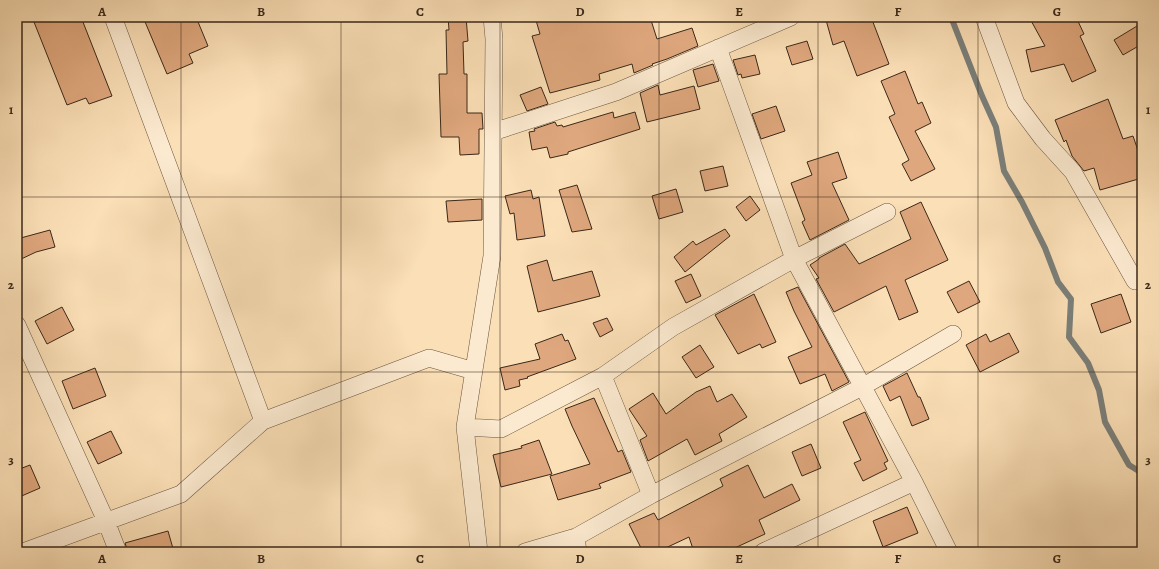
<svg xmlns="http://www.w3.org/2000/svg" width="1159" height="569" viewBox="0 0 1159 569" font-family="Alegreya,serif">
  <rect width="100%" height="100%" fill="#fbdfb6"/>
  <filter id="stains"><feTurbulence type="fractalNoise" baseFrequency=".005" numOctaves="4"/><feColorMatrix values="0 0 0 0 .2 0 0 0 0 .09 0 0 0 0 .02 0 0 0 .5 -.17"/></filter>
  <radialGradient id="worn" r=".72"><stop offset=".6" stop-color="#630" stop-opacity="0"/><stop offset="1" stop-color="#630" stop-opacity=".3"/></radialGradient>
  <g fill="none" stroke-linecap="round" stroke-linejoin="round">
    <path stroke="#7a7f7a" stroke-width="6" d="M951,17l31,79 14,31 8,44 18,31 23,46 13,34 13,17 -2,38 19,26 11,27 6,32 24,43 13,8"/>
  </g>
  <path fill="#dfa77d" stroke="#3a2819" d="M32,17h49l31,79 -23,8 -3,-6 -19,7z
    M143,17h53l12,29 -19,8 4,9 -26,11z
    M448,17h18l2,24 -5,1 1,32h3v39h15l1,16h-4v25l-19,1 -1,-18h-18l-2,-63h8l-1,-44h3z
    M535,17h115l7,22 35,-11 6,18 -31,13 -15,5 1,1 -19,8 -2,-9 -33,10 1,6 -50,13 -18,-57 8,-2z
    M837,17h34l18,47 -32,12 -13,-35 -11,4 -7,-25z
    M1029,17h47l8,17 -4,2 16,35 -24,11 -8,-18 -33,8 -5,-22 19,-4z
    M1142,23v21l-19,11 -9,-15z
    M807,41l6,18 -21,6 -6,-18z
    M755,55l5,19 -18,4 -1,-4 -3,1 -5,-15z
    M713,64l6,17 -21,6 -5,-17z
    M905,71l13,33 4,-2 9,21 -16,8 20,38 -24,12 -9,-17 7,-4 -20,-43 6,-3 -14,-33z
    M658,85l2,10 34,-9 6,23 -53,13 -7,-29z
    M541,87l7,17 -21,7 -7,-16z
    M1108,99l15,40 10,-3 9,26v16l-42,12 -6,-22 -10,3 -12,-15 -6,-16 -2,2 -9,-22z
    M776,106l9,25 -24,8 -9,-25z
    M613,112l1,6 21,-6 5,17 -72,23v2l-18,4 -3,-11 -15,3 -3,-18 6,-1 -1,-2 21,-7 2,4 5,-1 1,2z
    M838,152l9,26 -15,5 17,37 -39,20 -8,-18 3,-2 -14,-37 21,-8 -5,-13z
    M723,166l5,20 -23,5 -5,-20z
    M577,185l15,44 -20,3 -13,-42z
    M676,189l7,23 -24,7 -7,-23z
    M531,190l2,9 6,-2 6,39 -28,4 -3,-27 -4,1 -5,-18z
    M750,196l10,14 -14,11 -10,-14z
    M482,199v21l-34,2 -2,-21z
    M921,202l27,58 -43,20 13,32 -19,8 -13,-34 -52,26 -18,-33 3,-1 -9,-13 9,-6v-1l26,-14 14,20 52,-25 -11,-27z
    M725,229l5,7 -45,36 -11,-15 19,-16 3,4z
    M50,230l5,17 -19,5 -19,9v-22z
    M547,260l6,21 39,-10 8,25 -62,16 -11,-46z
    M691,274l10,22 -15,7 -11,-22z
    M969,281l11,21 -22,11 -11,-21z
    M798,287l51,95 -17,9 -7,-17 -25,10 -12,-27 24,-10 -18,-36 -8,-19z
    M754,294l22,48 -14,6 -2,-4 -22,10 -23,-39z
    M1121,294l10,28 -30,11 -10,-29z
    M62,307l12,23 -27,14 -12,-23z
    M607,318l6,12 -13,7 -7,-14z
    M1009,333l10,19 -39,20 -14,-27 20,-11 4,8z
    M562,334l3,7 3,-1 8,19 -49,18 1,1 -9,2 1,6 -15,4 -5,-22 40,-9 -5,-15z
    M700,345l14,22 -18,11 -14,-21z
    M95,368l11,28 -33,13 -11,-28z
    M907,373l11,24h2l9,22 -17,7 -12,-30 -10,5 -7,-15z
    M710,386l7,16 15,-8 15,23 -28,17 3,7 -27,14 -8,-16 -39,22 -8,-21 7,-4 -18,-27 24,-16 13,21 30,-22z
    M594,398l24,54 4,-2 9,22 -32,12 2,4 -43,12 -8,-24 40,-12 -18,-38 -7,-17z
    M865,412l23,49 -4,2 3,6 -24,12 -9,-18 7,-3 -18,-38z
    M111,431l11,22 -24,11 -11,-22z
    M539,440l13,34 -51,13 -8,-32 29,-7 -1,-2z
    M811,444l10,24 -19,8 -10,-24z
    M30,465l10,23 -23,10v-28z
    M748,465l16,33 28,-14 8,16 -41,20 6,14 -39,18h-32l-5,-15 -32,15h-14l-14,-28 25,-11 4,7 65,-34 -3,-7z
    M907,507l11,26 -35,14 -10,-26z
    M168,531l6,21h-46l-3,-9z"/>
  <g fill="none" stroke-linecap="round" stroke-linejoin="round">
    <g stroke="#6a5640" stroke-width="18">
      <path id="street" d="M113,17l150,404
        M984,17l32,86 27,36 30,33 62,109
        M718,48l76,211 120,223 35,70
        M493,132l123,-40 175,-75
        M17,325l89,196 12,31
        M603,376l70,-49 121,-68 93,-47
        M465,427l36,2 102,-53 48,119 -75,42
        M651,495l211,-108 91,-53
        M23,552l158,-58 82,-73 166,-63 45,13
        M479,552l-14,-125 27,-171 2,-217 -2,-22
        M525,552l51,-15 2,15
        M763,552l151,-70"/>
    </g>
    <use href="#street" stroke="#fcead0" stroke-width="17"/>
  </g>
  <path fill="none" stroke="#3a2819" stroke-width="1" stroke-opacity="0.55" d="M181,17v535M341,17v535M500,17v535M659,17v535M818,17v535M978,17v535M17,197h1125M17,372h1125"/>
  <rect width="1159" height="569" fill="none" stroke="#fbdfb6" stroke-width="44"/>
  <rect x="22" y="22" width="1115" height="525" fill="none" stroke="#3a2819" stroke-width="1.5"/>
  <g font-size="13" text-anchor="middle" font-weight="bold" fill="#3a2819">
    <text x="102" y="16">A</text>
    <text x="261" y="16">B</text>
    <text x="420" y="16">C</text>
    <text x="580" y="16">D</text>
    <text x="739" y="16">E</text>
    <text x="898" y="16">F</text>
    <text x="1057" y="16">G</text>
    <text x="11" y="114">1</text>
    <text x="1148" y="114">1</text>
    <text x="11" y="289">2</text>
    <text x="1148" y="289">2</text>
    <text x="11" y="464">3</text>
    <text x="1148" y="464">3</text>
    <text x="102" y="563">A</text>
    <text x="261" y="563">B</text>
    <text x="420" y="563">C</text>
    <text x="580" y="563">D</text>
    <text x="739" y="563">E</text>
    <text x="898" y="563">F</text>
    <text x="1057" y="563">G</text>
  </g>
  <rect width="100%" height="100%" filter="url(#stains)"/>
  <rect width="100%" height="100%" fill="url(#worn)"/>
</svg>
